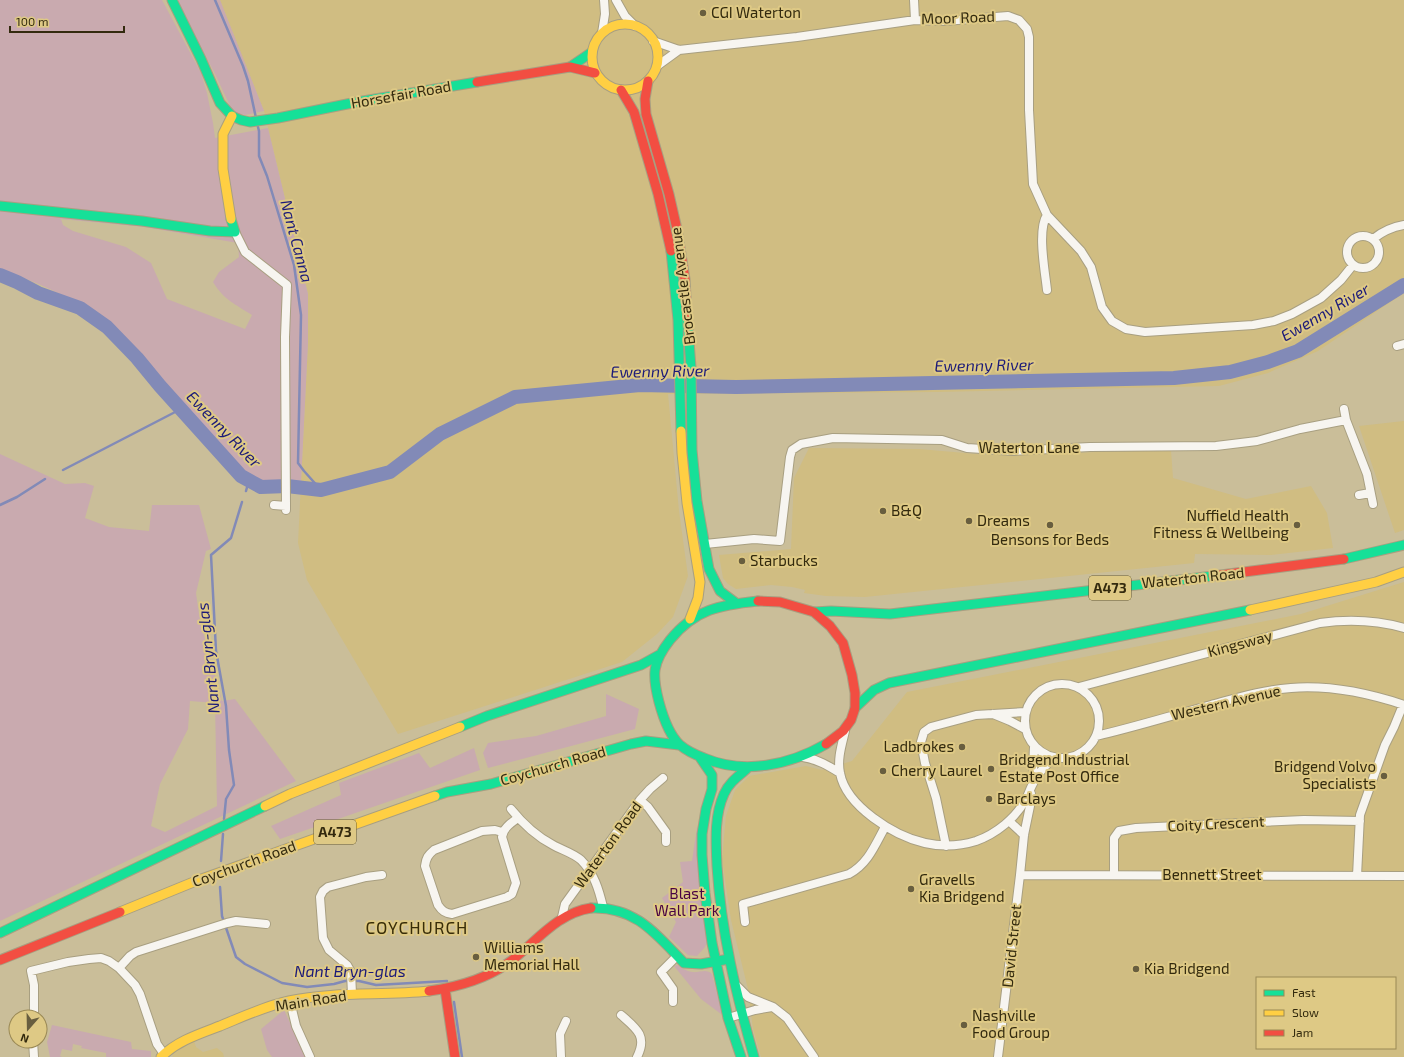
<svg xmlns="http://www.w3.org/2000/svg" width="1404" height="1057" viewBox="0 0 1404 1057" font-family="'Exo 2',sans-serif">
  <rect width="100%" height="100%" fill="#cabe99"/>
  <path fill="#d0bd82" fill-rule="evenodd" d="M220,0h1184v293l-86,58 -50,22 -49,13 -282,6 -269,2 11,117 9,65 -15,41 -16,17 -35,28 -224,72 -91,-154 -9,-37 10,-200v-49l-44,-183z
    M1404,421v109l-9,3 -36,-107z
    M809,448l110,1 69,6 183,-5 2,28 73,21 65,-13 16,27 6,35 -62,7 -76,-1 -1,9 -329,34 -39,-1 -22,-3 1,-3 -13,-3 -21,-2 -35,4 -8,-5 -5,-6 -4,-23 72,-6 3,-71z
    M1404,582v475h-643l-8,-28 -5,-40 -17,-69 -9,-61 4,-43 9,-26 14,-14 57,-10 16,4 30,-9 55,-69 394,-78zM1257,978h138v70h-138z
    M194,1041l2,6 7,5 14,-4 6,5 1,4h-51l-1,-2 8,-7z"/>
  <path fill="#c9aaaf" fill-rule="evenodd" d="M0,0h162l39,73 6,20 6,30 2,15 53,-10 40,166v49l-7,140 -44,-1 -17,-13 -124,-142c-28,-19 -58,-36 -90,-48 -8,-3 -17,-7 -26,-9zM61,219l83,8 94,16 1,14 -20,15 -6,10c11,18 22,22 39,33l-7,14 -78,-30 -16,-36 -25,-16 -53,-16 -10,-6z
    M176,0h44l44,111 -19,4 -7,-1 -6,-4 -18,-38z
    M0,454l65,30 20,-1 9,3 -9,32 24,9 40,4 3,-26h47l12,44 -5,2 -10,42 4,28 22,80 13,-2 61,82 -296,140zM190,701l25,2 2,103 -52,26 -14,-6 9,-42 28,-55z
    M606,694l33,15 -4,20 -147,39 -5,-15 5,-10 48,-7 70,-20z
    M474,748l6,22 -200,69 -9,-13 70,-31 -2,-12 80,-30 11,15z
    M697,827l1,1 10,112 -3,7 -8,9 -9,-1 -19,-18 7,-15 -14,-24 21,-16 -3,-20 12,-1z
    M677,965c5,3 9,6 15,7 8,1 14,-4 20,2l10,39 -1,1 -20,-15 -27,-33z
    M284,1010l22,47h-34l-5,-7 -6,-21z
    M52,1025l79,17 1,7 19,2v6h-45v-4l-25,-5 1,-2 -9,-2 -1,7 -10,-2 -2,7 2,1h-12l-3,-15z"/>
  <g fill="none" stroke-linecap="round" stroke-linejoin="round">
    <path stroke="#828ab7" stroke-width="2.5" d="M215,0l28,66 5,15 8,37
      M257,123l2,8v25l8,20 27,89 7,50 -3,148 6,8 17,19
      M63,470l118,-61
      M246,491l3,-11
      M0,505l17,-8 28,-18
      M224,819l2,-20 8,-14 -5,-35 -3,-44 -10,-55 -5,-96 20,-17 11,-36
      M221,861l2,-27
      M220,887l2,29 14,41 9,7 37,19 25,4 27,-3 11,-3h14l17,4 71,-4
      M454,1002l8,55"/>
    <path stroke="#828ab7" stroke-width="14" d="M0,275l17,7 21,11 42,15 27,19 30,31 23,28 81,90 20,11 26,-1 34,4 69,-18 50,-38 75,-37 125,-12 96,2 438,-9 56,-6 38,-10 30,-11 106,-66"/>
    <g stroke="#a89f81" stroke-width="10">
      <path id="street" d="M616,0l9,16 10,10
        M914,0l1,20
        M602,33l3,-19 -1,-14
        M653,41l26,9 118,-13 118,-17 30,1 63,-5 11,4 8,9 2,8v73l4,74 14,31 34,36 10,16 11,40 10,14 14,8 19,3 108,-7 21,-4 18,-7 29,-16 20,-18 12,-15
        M657,66l22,-16
        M1047,215c-10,15 -2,56 0,75
        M235,232l10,20 42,33 -2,52 1,169
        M1347 252a16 16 0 1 1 32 0a16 16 0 1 1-32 0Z
        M1373,239c10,-8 19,-12 31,-14
        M1397,346l7,-2
        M1344,409l2,11 21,54 6,30
        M1359,495l11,-2
        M274,505l12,1v4
        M705,544l49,-5 26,2 10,-84 2,-7 9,-6 32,-6 109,2 25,8 46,3 77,-4 126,-1 41,-5 43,-12 46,-9
        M1025 721a37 37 0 1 1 74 0a37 37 0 1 1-74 0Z
        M1079,687l241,-64c29,-4 56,-3 84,5
        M993,714l17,7 15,8
        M845,731c-3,13 -8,28 -5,42 6,33 54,63 85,70 17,4 35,3 51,-2 20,-7 40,-23 50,-42 3,-6 5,-13 9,-19 4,-8 13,-18 20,-22
        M1096,736c39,-9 77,-21 115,-31 26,-7 52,-15 80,-17 38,-3 77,5 113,17
        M1034,747l-1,20 2,12
        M803,757c16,3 24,8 37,16
        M640,800l8,7 18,25v10
        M511,809c12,15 25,27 42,36 9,5 20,8 28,15 13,13 18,30 22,47
        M1009,821l15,14
        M502,832l-7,-2 -13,1 -48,19c-6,5 -8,8 -9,16l13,39c4,6 7,8 14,9l55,-17 5,-3 4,-11 -14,-46c1,-9 9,-14 16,-19
        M946,846l-10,-48 -11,-35 -4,-21 3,-10 7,-5 45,-12 49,-3
        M1020,875l384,1
        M1114,875v-37l5,-7 17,-3 168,-8 56,1
        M1357,876l3,-61 25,-70 9,-18 9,-22
        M562,917l3,-13 75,-104 10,-11 13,-11
        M745,922l-2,-18 106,-30c19,-10 26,-29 36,-47
        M119,968l11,-12 6,-4 91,-29 9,-2 30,3
        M736,985l12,12 25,10 14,11 27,39
        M352,994l-1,-22 -4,-7 -18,-15 -6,-12 -3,-41 3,-6 5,-4 38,-10 16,-2
        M290,1001l6,25 14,31
        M673,1002v-13l-12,-17 16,-16
        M621,1015c15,13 27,21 16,42
        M34,1017v-32l-3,-14 37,-9 21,-3 12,-1 8,3 10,7 16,17 5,9 17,50 7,10
        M728,1018l27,-8 17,-3
        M33,1041l1,16
        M561,1057l-1,-23 6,-13
        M998,1057l22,-182 4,-40 6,-29 1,-12"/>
    </g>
    <g stroke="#a89f81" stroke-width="11">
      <path id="fast" d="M172,0l29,59 19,44 12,13 9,4 9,2 28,-4 79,-16 120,-20
        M570,67l22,-15
        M0,206l142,15 68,10 25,1 -4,-13
        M671,251l7,69 3,111
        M687,315l4,52 1,83 5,51 12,68 11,22 16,12
        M1344,559l60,-14
        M758,601c-38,4 -63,8 -88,39 -18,23 -18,35 -11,62 4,15 10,33 21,43 7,6 16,10 24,13 40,17 86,7 122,-14
        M814,612l17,-1 59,3 323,-38
        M855,708l19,-18 15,-7 361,-73
        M460,727l27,-11 154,-51 18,-10
        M699,756l13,19v14l-6,20 -4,25v21l3,38 7,50 16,75 13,39
        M749,767c-9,8 -20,15 -25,27 -10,22 -8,48 -7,72 4,65 19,128 37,191
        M435,796l12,-4 44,-8 140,-40 15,-3 33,4
        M591,908c44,-2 65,26 93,55l17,1 28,-5
        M0,933l265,-127"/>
    </g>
    <g stroke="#a89f81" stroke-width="11">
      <path id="slow" d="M592 57a33 33 0 1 1 66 0a33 33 0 1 1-66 0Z
        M231,219l-8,-50v-35l9,-18
        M681,431l1,22 5,50 13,79 -2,16 -8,21
        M1250,610l126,-28 28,-10
        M265,806l25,-12 170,-67
        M120,912l76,-31 239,-85
        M161,1057c16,-16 38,-23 59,-31 22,-9 45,-20 69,-25 46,-10 93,-5 140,-10"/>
    </g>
    <g stroke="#a89f81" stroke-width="11">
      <path id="jam" d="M648,81l-3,18 1,15 23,80 8,35 8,50 2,36
        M477,82l93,-15 25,6
        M621,90l13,22 24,82 13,57
        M1213,576l131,-17
        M758,601l22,1 34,10 16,14 13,17 9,32 3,18v15l-4,12 -8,11 -17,13
        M0,960l120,-48
        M445,989l10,68
        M429,991c29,-4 58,-12 82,-30 25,-19 46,-48 80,-53"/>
    </g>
    <use href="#street" stroke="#f7f5f0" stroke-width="8"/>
    <use href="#fast" stroke="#16e098" stroke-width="9"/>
    <use href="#slow" stroke="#ffcf43" stroke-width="9"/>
    <use href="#jam" stroke="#f24e42" stroke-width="9"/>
  </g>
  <g fill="#685e3f" stroke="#dec985" stroke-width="1.5">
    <circle cx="703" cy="13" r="4"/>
    <circle cx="883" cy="511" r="4"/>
    <circle cx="969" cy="521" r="4"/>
    <circle cx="1050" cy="525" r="4"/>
    <circle cx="1297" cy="525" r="4"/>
    <circle cx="742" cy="561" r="4"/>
    <circle cx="962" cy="747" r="4"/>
    <circle cx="991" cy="769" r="4"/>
    <circle cx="883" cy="771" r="4"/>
    <circle cx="1384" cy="776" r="4"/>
    <circle cx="989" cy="799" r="4"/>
    <circle cx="911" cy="889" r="4"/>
    <circle cx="476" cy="957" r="4"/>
    <circle cx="1136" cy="969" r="4"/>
    <circle cx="964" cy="1025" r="4"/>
  </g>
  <g text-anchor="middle" stroke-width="4" stroke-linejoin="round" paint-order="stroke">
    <g fill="#dec985" stroke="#665a32" stroke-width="1">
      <rect x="1089" y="576" width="42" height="24" rx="3"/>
      <rect x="314" y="820" width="42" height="24" rx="3"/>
    </g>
    <g font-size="14" font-weight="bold" fill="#332a0e">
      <text x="1110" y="593">A473</text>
      <text x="335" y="837">A473</text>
    </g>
    <g font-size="15" fill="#332a0e" stroke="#dec985" text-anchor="start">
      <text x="711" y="18">CGI Waterton</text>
      <text x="891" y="516">B&amp;Q</text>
      <text x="1289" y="521" text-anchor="end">Nuffield Health<tspan x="1289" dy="17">Fitness &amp; Wellbeing</tspan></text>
      <text x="977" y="526">Dreams</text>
      <text x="1050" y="545" text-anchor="middle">Bensons for Beds</text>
      <text x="750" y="566">Starbucks</text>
      <text x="954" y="752" text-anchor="end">Ladbrokes</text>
      <text x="999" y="765">Bridgend Industrial<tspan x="999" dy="17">Estate Post Office</tspan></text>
      <text x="1376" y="772" text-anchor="end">Bridgend Volvo<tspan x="1376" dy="17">Specialists</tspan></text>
      <text x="891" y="776">Cherry Laurel</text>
      <text x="997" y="804">Barclays</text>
      <text x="919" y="885">Gravells<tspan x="919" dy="17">Kia Bridgend</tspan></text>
      <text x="484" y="953">Williams<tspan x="484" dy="17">Memorial Hall</tspan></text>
      <text x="1144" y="974">Kia Bridgend</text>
      <text x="972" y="1021">Nashville<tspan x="972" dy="17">Food Group</tspan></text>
    </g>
    <g font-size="15" fill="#332a0e" stroke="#dec985">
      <text transform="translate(958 18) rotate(-2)" y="5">Moor Road</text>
      <text transform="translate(401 95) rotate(-10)" y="5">Horsefair Road</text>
      <text transform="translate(683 286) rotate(-97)" y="5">Brocastle Avenue</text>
      <text x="1029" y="453">Waterton Lane</text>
      <text transform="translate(1193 578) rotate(-6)" y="5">Waterton Road</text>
      <text transform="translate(1240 644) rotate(-15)" y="5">Kingsway</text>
      <text transform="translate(1226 703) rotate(-13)" y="5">Western Avenue</text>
      <text transform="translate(553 766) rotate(-16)" y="5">Coychurch Road</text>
      <text transform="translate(1216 824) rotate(-3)" y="5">Coity Crescent</text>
      <text transform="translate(608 845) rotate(-54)" y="5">Waterton Road</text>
      <text transform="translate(244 864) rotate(-20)" y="5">Coychurch Road</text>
      <text x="1212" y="880">Bennett Street</text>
      <text transform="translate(1012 946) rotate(-84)" y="5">David Street</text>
      <text transform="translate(311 1001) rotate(-9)" y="5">Main Road</text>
    </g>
    <g font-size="15" fill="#490343" stroke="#dec985">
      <text x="687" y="899">Blast<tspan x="687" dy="17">Wall Park</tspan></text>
    </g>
    <g font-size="16" font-style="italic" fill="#1b1a79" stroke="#dec985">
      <text transform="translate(297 241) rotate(75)" y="6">Nant Canna</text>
      <text transform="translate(1325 312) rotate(-30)" y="6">Ewenny River</text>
      <text transform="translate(984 365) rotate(-1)" y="6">Ewenny River</text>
      <text transform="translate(660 371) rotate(-1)" y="6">Ewenny River</text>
      <text transform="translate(224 429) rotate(46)" y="6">Ewenny River</text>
      <text transform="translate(208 658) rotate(-96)" y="6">Nant Bryn-glas</text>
      <text x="350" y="977">Nant Bryn-glas</text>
    </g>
    <g font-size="17" letter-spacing="1" fill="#382d08" stroke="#dec985">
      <text x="417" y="934">COYCHURCH</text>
    </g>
  </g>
  <rect x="1256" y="977" width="140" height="72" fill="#dec985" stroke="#9a8955"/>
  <rect x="1264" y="990" width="20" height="6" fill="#16e098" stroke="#9a8955"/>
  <text x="1292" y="997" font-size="12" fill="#332a0e">Fast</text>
  <rect x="1264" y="1010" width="20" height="6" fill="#ffcf43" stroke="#9a8955"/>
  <text x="1292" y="1017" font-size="12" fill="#332a0e">Slow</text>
  <rect x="1264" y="1030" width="20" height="6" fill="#f24e42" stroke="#9a8955"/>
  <text x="1292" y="1037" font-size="12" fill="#332a0e">Jam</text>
  <g transform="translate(28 1029) rotate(200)"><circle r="19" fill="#dec985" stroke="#9a8955"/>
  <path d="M0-3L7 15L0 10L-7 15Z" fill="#685e3f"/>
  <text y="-6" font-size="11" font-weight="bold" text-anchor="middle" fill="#332a0e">N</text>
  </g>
  <path d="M10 26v6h114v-6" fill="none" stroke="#332a0e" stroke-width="2"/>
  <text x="16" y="26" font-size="12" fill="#332a0e" stroke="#dec985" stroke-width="3" paint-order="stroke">100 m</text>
</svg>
